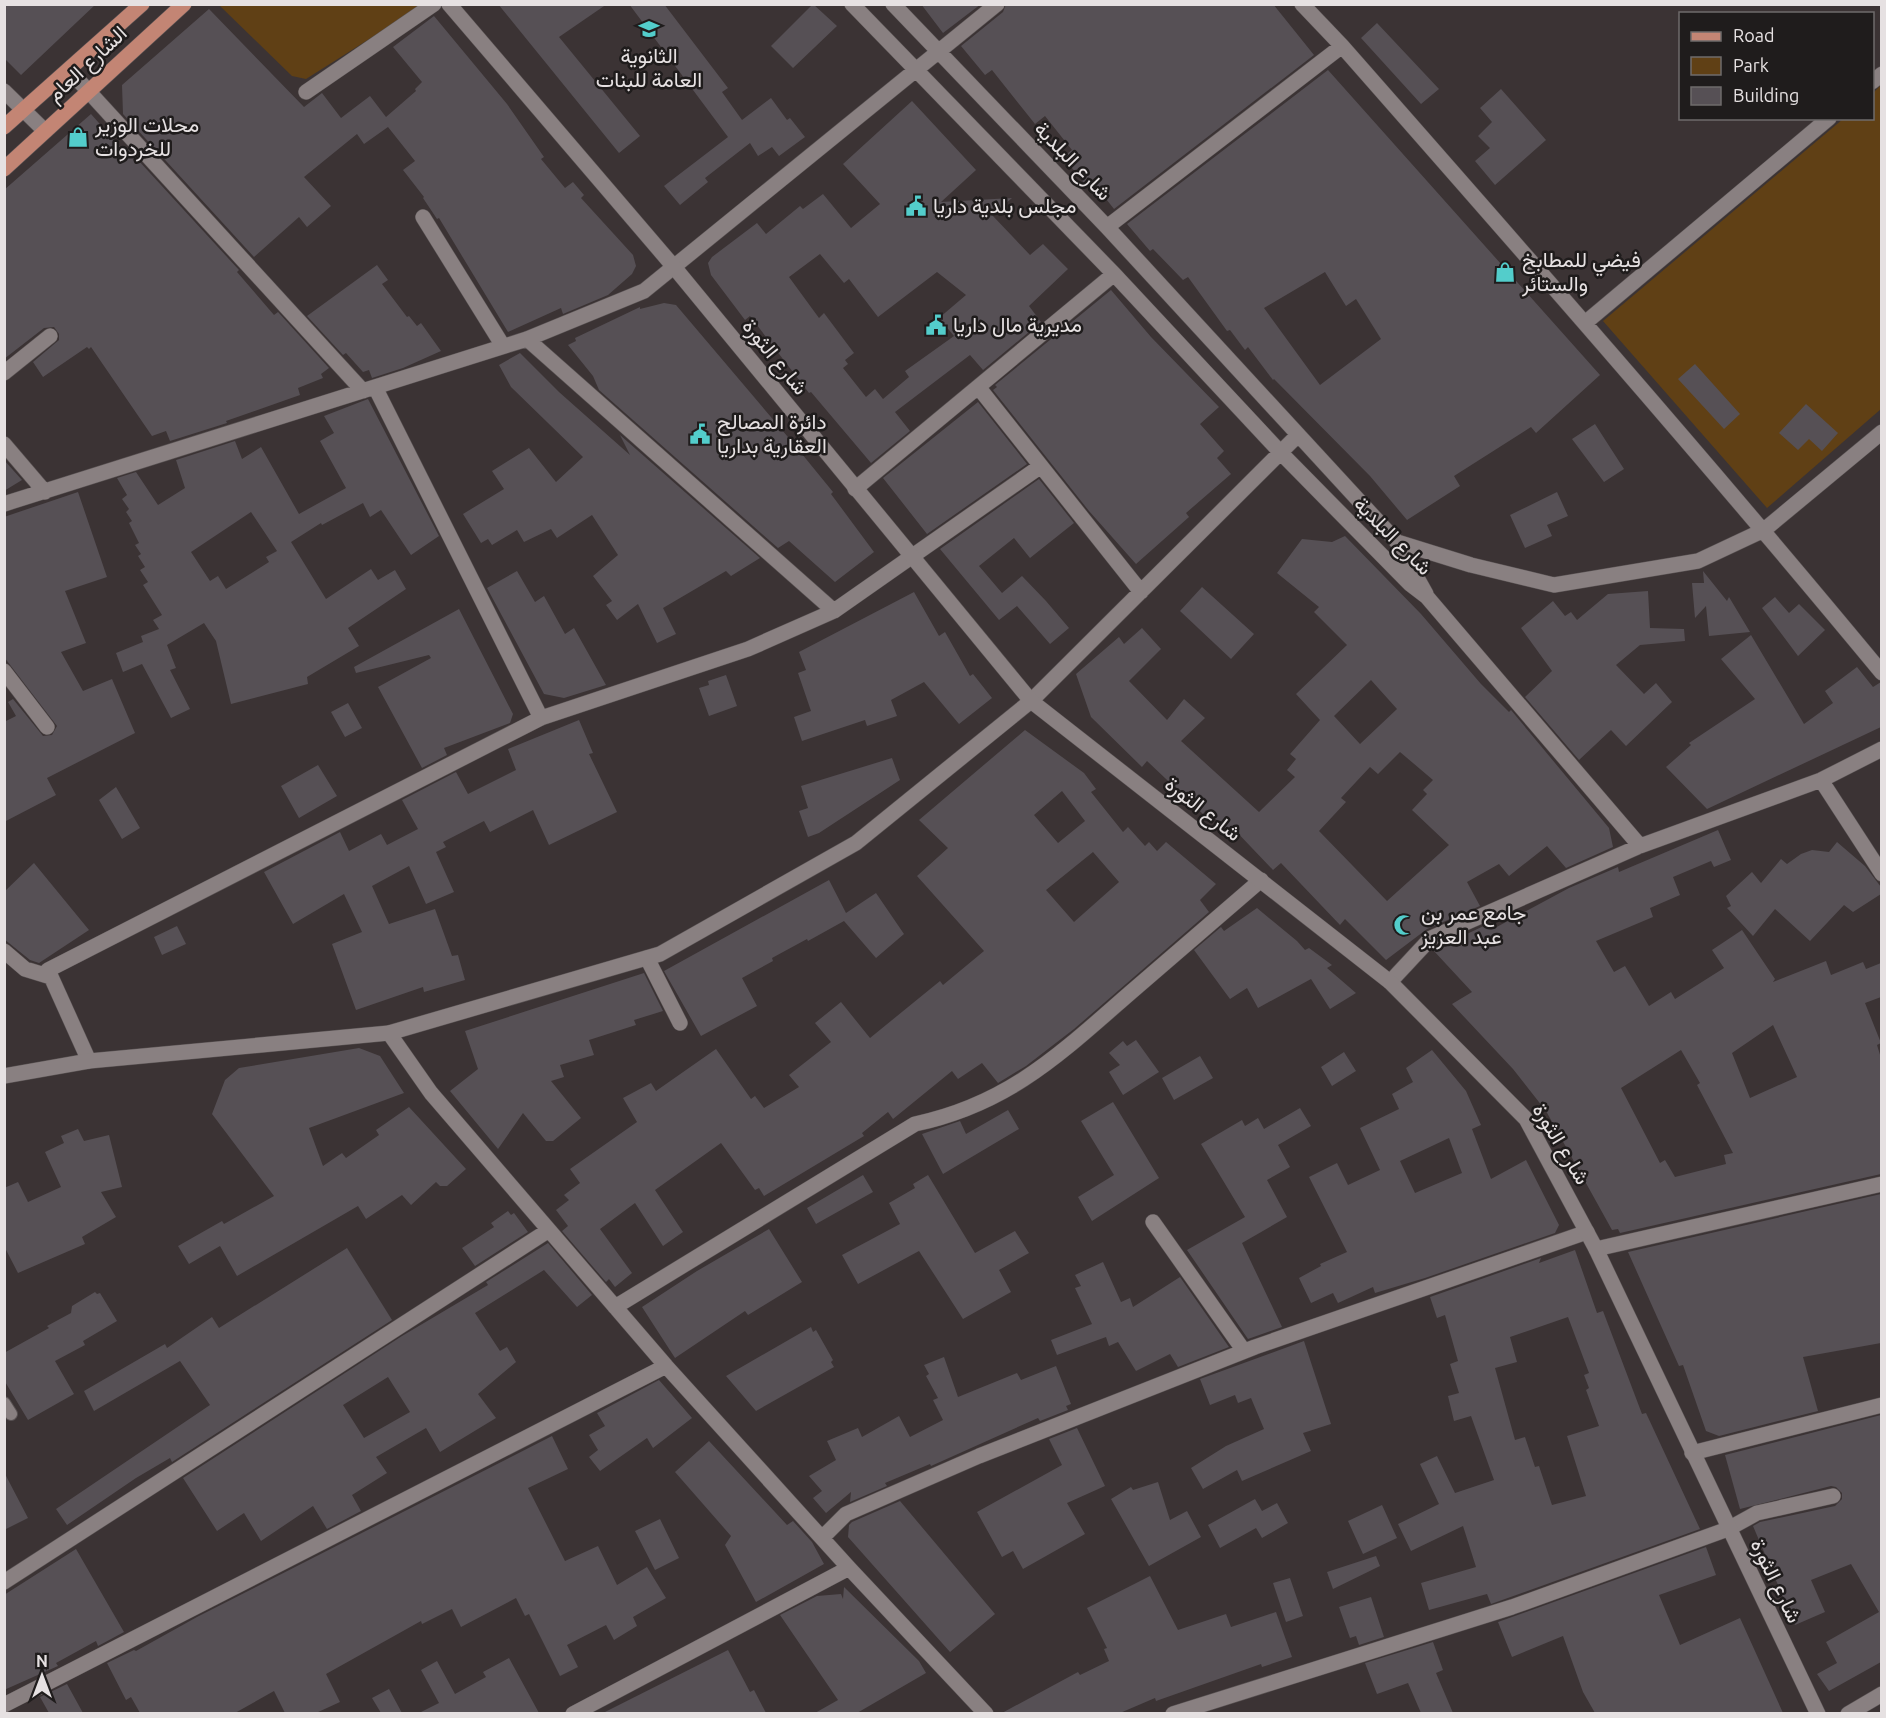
<svg xmlns="http://www.w3.org/2000/svg" width="1886" height="1718" viewBox="0 0 1886 1718" font-family="Ubuntu,Vazirmatn,sans-serif">
  <rect width="100%" height="100%" fill="#3b3334"/>
  <path fill="#604015" d="M418,4l2,3 -114,72 -14,-3 -73,-71z
    M1881,85v324l-114,99 -164,-187 240,-202 29,-1 1,-25z"/>
  <path fill="#565055" fill-rule="evenodd" d="M4,4h92l-75,71 -17,-17z
    M498,4h109l-48,33 81,99 -21,17z
    M629,4h35l64,84 -6,4 20,28 29,-22 16,22 3,-2 15,19 -26,19 -7,-9 -14,9 -8,-13 -45,35 3,4 -28,23 -16,-19 64,-49z
    M813,4l24,22 -44,42 -22,-22z
    M921,4h60l-38,29z
    M1006,4h267l41,51 -200,154 -19,-24 -6,4 -26,-32 9,-7 -27,-34 -10,8 -43,-54 -7,5 -24,-29 42,-34z
    M209,9l95,98 18,-14 19,25 29,-22 16,21 30,-26 -1,-2 7,-7 -29,-35 41,-31 73,88 37,53 -3,2 24,29 8,-6 11,13 -3,3 52,57 3,11 -4,8 -24,21 -45,19 -2,-6 -53,24 -69,-114 -2,1 -14,-21 1,-1 -21,-27 12,-9 -27,-34 -24,17 -7,-10 -53,43 27,29 -24,21 -8,-10 -45,40 -131,-143 -1,-29z
    M1377,23l62,66 -18,15 -60,-66z
    M1328,70l272,305 -64,58 -5,-6 -77,49 6,10 -53,34 -37,-44 -96,-97 -1,1 -25,-33 -3,3 -15,-20 -3,1 -39,-54 -5,3 -30,-31 -3,2 -23,-27zM1325,272l21,34 10,-7 25,40 -61,46 -56,-77z
    M1501,89l45,51 -51,45 -20,-24 15,-13 -12,-12 14,-14 -12,-14z
    M912,101l64,69 -35,32 71,-4 -20,17 38,40 13,-11 25,25 -39,37 12,16 -58,48 -13,-15 -75,57 15,19 -39,32 -60,-71 -2,1 -59,-77 -5,4 -34,-45 -3,-12 4,-6 45,-34 9,11 34,-28 3,3 20,-15 28,34 29,-24 -37,-40zM820,254l24,29 5,-4 29,38 59,-45 29,23 -27,23 15,18 -49,35 4,6 -26,22 -8,-10 -9,8 -23,-29 5,-4 -3,-4 9,-7 -30,-40 -5,5 -30,-41z
    M91,114l38,43 -2,-9 112,122 -2,2 37,43 4,-3 51,56 -8,6 2,4 -25,10 2,7 -74,26 1,2 -57,18 -4,-10 -14,5 -61,-89 -2,2 -2,-2 -44,30 -10,-15 26,-22v-6l-5,-7 -10,1 -40,31v-169z
    M377,265l11,15 -6,4 25,33 2,-1 8,10 4,-3 20,28 -38,17 -31,10 -3,-8 -6,2 -17,-19 -3,2 -36,-39z
    M1111,290l40,47 68,70 -19,17 24,27 -7,7 14,16 -45,39 3,4 -53,47 -47,-53 -96,-121 4,-3 -2,-2z
    M664,303l12,2 117,138 40,49 -2,2 43,58 -39,30 -46,-41 -11,7 -179,-158 -6,-14 -25,-31 8,-4 -1,-3 65,-31v2z
    M520,353l39,39 71,63 -10,-20 140,123 -29,18 -5,-5 -63,37 13,26 -19,9 -19,-39 -21,16 -11,-15 6,-4 -19,-25 25,-21 -26,-40 -35,23 -6,-9 -27,13 -7,-12 -25,15 -4,-6 -7,4 -18,-29 41,-25 -12,-18 37,-23 27,34 27,-25 -72,-70 -12,-22z
    M1695,364l45,50 -16,15 -46,-50z
    M368,399l71,137 -28,19 -30,-45 -11,7 -7,-14 -41,22 -1,-2 -30,19 35,57 45,-30 7,11 17,-10 11,19 -58,39 11,18 -52,31 1,7 -77,20 -15,-63 -12,-18 -37,22 9,23 -6,2 20,39 -19,9 -29,-54 -19,8 -7,-19 27,-11 -2,-6 18,-7 -6,-9 9,-5 -19,-30 5,-3 -8,-12 5,-3 -7,-11 3,-2 -6,-9 4,-2 -10,-20 3,-2 -6,-9 3,-3 -7,-10 5,-4 -10,-17 19,-6 22,33 27,-17 -9,-28 59,-19 7,18 19,-12 38,67 47,-26 -26,-47 14,-8 -10,-17zM251,512l26,39 -11,6 3,5 -43,27 -8,-13 -8,5 -19,-29z
    M978,402l49,62 -100,70 -44,-56z
    M1806,404l32,29 -16,18 -13,-12 -11,11 -19,-17z
    M1595,424l29,45 -20,13 -32,-43z
    M4,460l18,20 -18,11z
    M1039,479l35,44 -44,35 -16,-20 -35,28 23,27 20,-17 24,25 23,27 -19,16 -33,-38 -18,14 -59,-71z
    M78,492l29,85 -42,14 21,52 -25,9 22,39 29,-12 23,54 -88,45 9,17 -52,27v-100l12,-6 -8,-14 5,-3 30,37 9,-1 5,-9 -53,-69v-140z
    M1557,492l11,24 -21,9 5,11 -27,12 -15,-33z
    M1345,536l76,78 60,70 28,28 2,-2 98,118 4,19 -47,21 -19,-22 -38,30 -10,-12 -32,18 13,24 -53,23 -41,31 -41,-41 -5,6 -59,-62 -8,7 -42,-44 -4,4 -21,-20 -3,4 -56,-53 -5,6 -51,-50 -15,-43 43,-37 5,7 18,-16 19,21 -32,32 38,39 17,-21 21,19 -24,23 78,71 36,-35 -8,-7 9,-11 -6,-5 30,-34 -24,-26 51,-49 -33,-33 5,-5 -42,-34 25,-34 30,3zM1371,680l26,29 -37,35 -26,-28zM1400,752l33,28 -10,10 4,4 -15,16 37,35 -62,56 -68,-70 27,-29 -5,-4 29,-31 8,7z
    M517,571l18,31 9,-6 21,38 9,-6 32,57 -42,13 -20,-4 -57,-106z
    M1703,571l24,30 2,-4 21,35 -41,4 -3,-30 -11,12 -3,-35h12z
    M1202,587l52,47 -23,25 -51,-48z
    M1648,591l2,37 34,1 1,12 -45,4 -24,20 28,29 12,-11 16,19 -46,44 -15,-16 -32,30 -54,-63 27,-26 -31,-43 32,-27 12,15 6,-4 6,8 31,-26z
    M914,592l25,44 6,-4 25,44 3,-2 19,24 -33,26 -35,-42 -33,18 6,16 -30,10 -2,-6 -63,21 -8,-24 17,-6 -13,-38 8,-3 -7,-18z
    M1775,597l14,16 10,-9 26,26 -27,26 -36,-48z
    M459,609l54,105 -3,9 -66,25 3,7 -25,13 -44,-81 53,-29 -2,-3 -73,18 -2,-6z
    M1751,635l53,89 29,-21 -8,-12 32,-24 16,20 8,-5v45l-174,82 -41,-42 25,-22 -2,-2 66,-44 -34,-40z
    M726,675l11,31 -28,10 -10,-28 10,-3 -1,-4z
    M348,703l14,25 -17,9 -14,-25z
    M579,720l14,33 -4,1 28,58 -68,33 -16,-35 -43,22 -6,-11 -41,21 3,5 -10,5 18,40 -28,12 -17,-38 -37,20 17,38 46,-15 17,47 6,-1 7,25 -41,12 -1,-5 -67,23 -24,-66 30,-12 -18,-38 -51,30 -29,-52 76,-40 9,19 32,-17 6,11 31,-16 -16,-29 54,-28 12,22 48,-24 -8,-21z
    M1025,730l59,43 12,16 -5,3 32,40 5,-5 17,19 4,-4 8,9 9,-9 50,42 -16,16 9,12 -135,117 -48,37 -28,17 -16,-20 -24,16 -6,-8 -59,48 -5,-7 -26,21 2,3 -100,60 -5,-8 -4,2 -34,-47 -66,47 28,42 -20,14 -28,-43 -35,26 32,44 -17,14 -6,-8 -3,3 -44,-51 6,-5 -12,-16 13,-10 -5,-5 16,-12 -10,-14 67,-47 -14,-24 28,-15 5,8 60,-42 35,50 4,-3 9,12 35,-21 -10,-12 42,-33 -16,-19 26,-21 29,36 70,-57 3,4 41,-34 -67,-75 31,-28 -29,-28zM1062,791l23,30 -27,22 -24,-28zM1093,852l26,30 -45,40 -28,-32z
    M892,758l8,22 -81,53 -11,4 -9,-26 9,-3 -7,-22z
    M318,765l19,31 -38,22 -18,-32z
    M116,787l24,41 -18,11 -23,-39z
    M1718,830l13,30 -17,7 -3,-6 -38,16 7,18 -30,13 3,9 -57,24 18,31 11,-6 24,40 22,-14 4,7 49,-31 -12,-18 30,-20 33,49 -2,3 53,-21 5,14 32,-13 3,7 15,-6v34l-16,6 16,40 -4,2 4,13v116l-261,59 -2,-4 -6,1 -66,-119 -33,-42 -61,-65 20,-12 -39,-42 57,-27 3,6 76,-41 49,-21 1,5zM1773,1025l24,52 -47,21 -18,-45zM1681,1050l19,33 -3,2 36,68 -9,2 2,9 -51,13 -10,-17 -5,3 -39,-75z
    M1837,842l28,24 16,21v7l-28,18 -9,-7 -34,36 -35,-32 -22,27 -26,-28 4,-2 -5,-10 26,-24 9,11 20,-24 6,5 14,-10 11,-4 17,2z
    M34,863l55,67 -50,33 -9,-3 -26,-21v-47z
    M829,880l17,33 30,-20 28,41 -28,24 -32,-37 -36,20 -1,-2 -35,19 1,3 -31,17 15,28 -56,30 -37,-65z
    M1257,908l40,33 8,9 4,-2 23,17 -5,3 29,25 -26,16 -19,-30 -53,29 -11,-20 -17,11 -36,-49 27,-23 3,4z
    M177,926l9,18 -24,11 -8,-18z
    M644,973l19,38 -29,9 2,5 -47,15 5,15 -34,10 4,12 -13,4 30,37 -28,23h-7l-23,-28 -25,36 -48,-58 28,-22 -13,-38z
    M1136,1040l23,32 -36,23 -14,-23 11,-7 -11,-12 14,-12 4,5z
    M359,1048l21,8 24,37 -95,35 14,38 19,-13 4,5 33,-23 -3,-5 33,-23 57,62 -19,17h-7l-4,-4 -25,23 -9,-10 -36,24 -8,-13 -121,70 -17,-30 -31,18 -11,-18 44,-25 2,3 50,-28 -62,-82 13,-34 14,-12z
    M1432,1050l34,41 15,34 -9,4 19,50 35,-19 33,65 -4,8 -130,45 -50,15 -2,-6 -35,16 -5,-10 -22,10 -12,-25 22,-12 -1,-2 27,-12 -38,-75 28,-14 11,22 32,-15 -20,-42 39,-19 -7,-15 21,-12 -7,-14zM1449,1138l13,35 -47,20 -15,-32z
    M1344,1052l12,19 -24,15 -11,-19z
    M1200,1056l13,22 -39,22 -12,-22z
    M1113,1102l46,76 -67,43 -14,-24 36,-22 -33,-54z
    M1300,1108l11,18 -33,19 12,22 -23,13 20,37 -45,26 40,84 -34,12 -61,-89 58,-33 -44,-73 41,-24 3,6 13,-8 6,11z
    M1008,1110l11,19 -76,45 -21,-40 38,-13 6,13z
    M78,1129l6,12 25,-6 13,52 -21,5 15,25 -34,20 3,7 -67,29 -14,-27v-58l14,-6 10,20 33,-15 -16,-35 19,-9 -3,-7z
    M863,1175l10,17 -57,32 -9,-16z
    M928,1175l47,78 40,-22 14,22 -30,17 12,22 -48,27 -44,-68 -61,33 -16,-29 58,-31 -11,-21 26,-15 -2,-4z
    M1881,1194v149l-78,14 15,54 -99,25 -13,-5 -23,-66 -4,1 -51,-114z
    M508,1211l3,4 3,-2 14,19 -53,34 -13,-18 32,-21 -3,-4z
    M769,1229l33,53 -54,33 -3,-4 -70,47 -33,-51 55,-36z
    M548,1243l44,52 -15,12 -33,-37 -69,43 25,38 7,-4 9,15 -38,32 18,24 -56,34 -14,-24 -50,29 11,16 -35,22 9,16 -34,18 -14,-23 -52,35 -17,-28 -27,18 -34,-53 219,-142 86,-51 -2,-3zM388,1377l22,35 -46,26 -21,-33z
    M347,1248l45,72 -220,142 -2,-4 -34,20 -69,47 -11,-16 154,-104 -30,-44 -86,50 -10,-20 81,-47 2,4 45,-31 7,11z
    M1575,1250l22,63 6,-2 39,103 4,-1 54,116 -209,75 -4,-10 -58,16 -8,-27 55,-16 -13,-41 -52,25 -13,-27 41,-20 -19,-40 17,-8 18,37 39,-13 -23,-64 -17,5 -6,-25 11,-3 -9,-29 8,-3 -13,-46 -8,3 -7,-21 111,-39 -2,5zM1568,1317l21,56 -5,2 5,13 -3,2 13,36 -32,10 19,60 -34,9 -13,-39 -4,1 -10,-30 -10,3 -20,-72 22,-6 -7,-25z
    M1103,1262l18,40 9,-4 3,9 47,-30 49,70 -51,20 -8,-13 -34,17 -18,-29 -9,4 -3,-9 -49,18 -6,-15 41,-16 -17,-36 6,-2 -6,-11z
    M95,1292l2,2 3,-1 17,28 -34,20 2,4 -30,16 19,33 -46,26 -24,-40v-27l45,-25 -2,-2 24,-13 1,-7z
    M811,1327l2,5 3,-2 17,30 -2,2 3,5 -78,44 -30,-35z
    M1304,1341l27,83 -28,9 8,18 -69,30 -5,-11 -34,19 -12,-21 35,-22 38,-17 -13,-31 -13,5 -3,-8 -25,10 -10,-26z
    M944,1357l14,40 59,-24 4,7 35,-14 15,38 -5,2 2,4 -28,11 -2,-3 -107,48 -1,-2 -45,19 2,3 -37,16 1,-10 -25,21 -13,-15 9,-7 -13,-15 27,-16 -9,-19 31,-13 4,9 37,-21 11,21 33,-17 -10,-20 5,-2 -12,-22 3,-2 -5,-9z
    M659,1380l33,38 -39,30 -6,-10 -47,33 -11,-14 9,-7 -9,-15 16,-9 -8,-13z
    M1881,1415v247l-52,29 -12,-17 20,-11 -11,-21 53,-30 -28,-48 -40,16 14,32 -30,13 -42,-99 7,-4 75,-16 7,-7v-6l-6,-6 -5,-1 -91,23 -15,-54z
    M1077,1428l28,58 -38,17 18,31 -62,35 -10,-18 -11,6 -25,-45 85,-47 -13,-26z
    M552,1436l16,33 -40,19 37,73 33,-15 19,39 30,-18 19,31 -33,19 4,9 -23,14 -8,-15 -39,20 11,22 -18,9 -31,-62 -4,2 -9,-18 -55,29 -9,-18 -30,15 -1,-3 -95,53 14,28 -24,11h-31l-11,-22 -39,22h-95l-9,-16 -5,3 -19,-37 27,-13 2,1 61,-34z
    M709,1441l78,84 6,-4 19,21 12,22 -68,38 -31,-57 6,-9 -56,-64z
    M4,1472l24,46 -24,12z
    M1158,1482l12,38 17,-9 14,26 -52,29 -38,-67 20,-12 2,3z
    M1255,1499l7,12 15,-8 11,20 -26,15 -6,-10 -36,20 -12,-23z
    M900,1501l95,113 -45,38 -102,-115 1,-12 3,-3z
    M1382,1505l15,33 -34,16 -15,-33z
    M660,1519l19,39 -24,12 -20,-39z
    M1706,1547l10,28 -57,20 21,50 60,-27 43,95h-188l-12,-21 -20,-56 -51,21 -14,-35z
    M76,1549l48,83 -26,14 -2,-5 -40,22 2,3 -54,24v-95z
    M1376,1556l4,10 -47,23 -6,-17z
    M1150,1576l28,54 48,-16 5,13 45,-15 16,45 -30,10 -1,-3 -105,37 -1,-3 -35,15h-118l76,-41 2,3 29,-14 -5,-12 3,-1 -20,-40z
    M1290,1578l13,38 -17,6 -13,-39z
    M844,1587l75,74 7,12 -69,40h-42l23,-13 -58,-85 37,-19 24,-2 2,5z
    M1371,1597l13,40 -25,8 -3,-9 -6,2 -11,-31z
    M1433,1642l10,28 -7,3 17,40h-32l-13,-30 -31,11 -12,-31z
    M728,1650l22,42 4,-2 12,23h-163z
    M509,1658l30,55h-120l20,-10 -18,-33 16,-9 18,33 31,-17 -3,-5z
    M67,1684l16,29h-34l-9,-16z
    M389,1689l13,24h-21l-9,-15z"/>
  <g fill="none" stroke-linecap="round" stroke-linejoin="round">
    <g stroke="#595253" stroke-width="14">
      <path id="service" d="M4,1403l7,11"/>
    </g>
    <g stroke="#595253" stroke-width="16">
      <path id="minor" d="M852,4l262,270 167,179 129,131 17,13 213,249
        M893,4l214,223 290,315 29,52
        M1302,4l40,42c182,207 364,414 540,627
        M69,70l294,321
        M1872,82l10,-8
        M4,91l41,40
        M306,92l128,-88
        M423,217l80,129
        M1107,227l235,-181
        M1585,323l244,-205
        M527,339l307,272
        M4,373l46,-37
        M375,387l166,331
        M979,388l162,204
        M4,444l41,48
        M855,489l259,-215
        M4,504l523,-165 117,-48 353,-287
        M1397,542l74,23 83,20 144,-24 66,-31 118,-98
        M4,671l43,56
        M1031,701l266,-265
        M1821,780l61,94
        M4,951l21,18 26,8
        M647,958l33,65
        M1390,982l41,-44 209,-92 181,-66 61,-31
        M389,1033l42,60 235,273 183,202 137,146
        M89,1061l-41,-91 493,-252 207,-69 86,-38 207,-145
        M1153,1222l91,129
        M1596,1249l286,-65
        M615,1307l300,-183c94,-20 145,-70 215,-131 43,-37 87,-75 131,-113
        M1692,1453l190,-48
        M822,1538l24,-24 133,-58 276,-109 332,-115
        M4,1582l545,-352
        M4,1705l662,-339
        M573,1714l276,-146
        M1173,1714l339,-107 216,-78 29,-16 76,-17
        M1848,1714l34,-20"/>
    </g>
    <g stroke="#595253" stroke-width="16">
      <path id="tertiary" d="M4,1076l85,-15 300,-28 271,-79 196,-111 175,-142"/>
    </g>
    <g stroke="#595253" stroke-width="16">
      <path id="secondary" d="M449,4l225,263 357,434 359,281 136,137 70,130 222,465"/>
    </g>
    <g stroke="#595253" stroke-width="16">
      <path id="primary" d="M4,127l138,-123
        M4,169l180,-165"/>
    </g>
    <use href="#service" stroke="#898081" stroke-width="12"/>
    <use href="#minor" stroke="#898081" stroke-width="15"/>
    <use href="#tertiary" stroke="#898081" stroke-width="15"/>
    <use href="#secondary" stroke="#898081" stroke-width="15"/>
    <use href="#primary" stroke="#c38574" stroke-width="15"/>
  </g>
  <defs>
    <g id="school-bare" transform="scale(1.62)"><path d="M0-5L7-2L0 1L-7-2ZM-4 1L0 2.5L4 1V4Q0 6-4 4Z" fill="#53cdcb" stroke="#1f1c1c" stroke-width="2.5" paint-order="stroke"/></g>
    <g id="shop-bare" transform="scale(1.62)"><path d="M-5-2.5h2.3a2.7 3.5 0 0 1 5.4 0H5L5.5 6h-11ZM-1.5-2.5h3a1.5 2.3 0 0 0-3 0Z" fill="#53cdcb" stroke="#1f1c1c" stroke-width="2.5" paint-order="stroke"/></g>
    <g id="civic-bare" transform="scale(1.62)"><path d="M-.6-6.5H3V-4.5H.6V-3L4-1V1h2V6H-6V1h2V-1L-.6-3ZM-1.2 2.5V6h2.4V2.5Z" fill="#53cdcb" stroke="#1f1c1c" stroke-width="2.5" paint-order="stroke"/></g>
    <g id="mosque-bare" transform="scale(1.62)"><path d="M3.5-4.9A6 6 0 1 0 3.5 4.9A5 5 0 1 1 3.5-4.9Z" fill="#53cdcb" stroke="#1f1c1c" stroke-width="2.5" paint-order="stroke"/></g>
  </defs>
  <g fill-rule="evenodd">
    <use href="#school-bare" x="649" y="29"/>
    <use href="#shop-bare" x="78" y="137"/>
    <use href="#civic-bare" x="916" y="206"/>
    <use href="#shop-bare" x="1505" y="272"/>
    <use href="#civic-bare" x="936" y="325"/>
    <use href="#civic-bare" x="700" y="434"/>
    <use href="#mosque-bare" x="1404" y="925"/>
  </g>
  <g text-anchor="middle" stroke-width="5" stroke-linejoin="round" paint-order="stroke">
    <g font-size="21" fill="#e6e1e2" stroke="#1f1c1c" text-anchor="start">
      <text x="649" y="63" text-anchor="middle">الثانوية<tspan x="649" dy="24">العامة للبنات</tspan></text>
      <text x="95" y="132">محلات الوزير<tspan x="95" dy="24">للخردوات</tspan></text>
      <text x="933" y="213">مجلس بلدية داريا</text>
      <text x="1522" y="267">فيضي للمطابخ<tspan x="1522" dy="24">والستائر</tspan></text>
      <text x="953" y="332">مديرية مال داريا</text>
      <text x="717" y="429">دائرة المصالح<tspan x="717" dy="24">العقارية بداريا</tspan></text>
      <text x="1421" y="920">جامع عمر بن<tspan x="1421" dy="24">عبد العزيز</tspan></text>
    </g>
    <g font-size="21" fill="#e6e1e2" stroke="#1f1c1c">
      <text transform="translate(87 64) rotate(-43)" y="7">الشارع العام</text>
      <text transform="translate(1073 161) rotate(46)" y="7">شارع البلدية</text>
      <text transform="translate(775 357) rotate(51)" y="7">شارع الثورة</text>
      <text transform="translate(1393 536) rotate(45)" y="7">شارع البلدية</text>
      <text transform="translate(1203 809) rotate(38)" y="7">شارع الثورة</text>
      <text transform="translate(1561 1144) rotate(59)" y="7">شارع الثورة</text>
      <text transform="translate(1776 1581) rotate(64)" y="7">شارع الثورة</text>
    </g>
  </g>
  <rect width="1886" height="1718" fill="none" stroke="#e6e1e2" stroke-width="12"/>
  <rect x="1679" y="12" width="195" height="108" fill="#1f1c1c" stroke="#6f6b6b" stroke-width="1.5"/>
  <rect x="1691" y="32" width="30" height="9" fill="#c38574" stroke="#6f6b6b" stroke-width="1.5"/>
  <text x="1733" y="42" font-size="18" fill="#e6e1e2">Road</text>
  <rect x="1691" y="57" width="30" height="18" fill="#604015" stroke="#6f6b6b" stroke-width="1.5"/>
  <text x="1733" y="72" font-size="18" fill="#e6e1e2">Park</text>
  <rect x="1691" y="87" width="30" height="18" fill="#565055" stroke="#6f6b6b" stroke-width="1.5"/>
  <text x="1733" y="102" font-size="18" fill="#e6e1e2">Building</text>
  <g transform="translate(42 1676)" stroke="#1f1c1c" stroke-width="4.5" paint-order="stroke">
  <path d="M0-4.5L10 22L0 15L-10 22Z" fill="#e6e1e2"/>
  <text y="-9" font-size="16" font-weight="bold" text-anchor="middle" fill="#e6e1e2">N</text>
  </g>
</svg>
